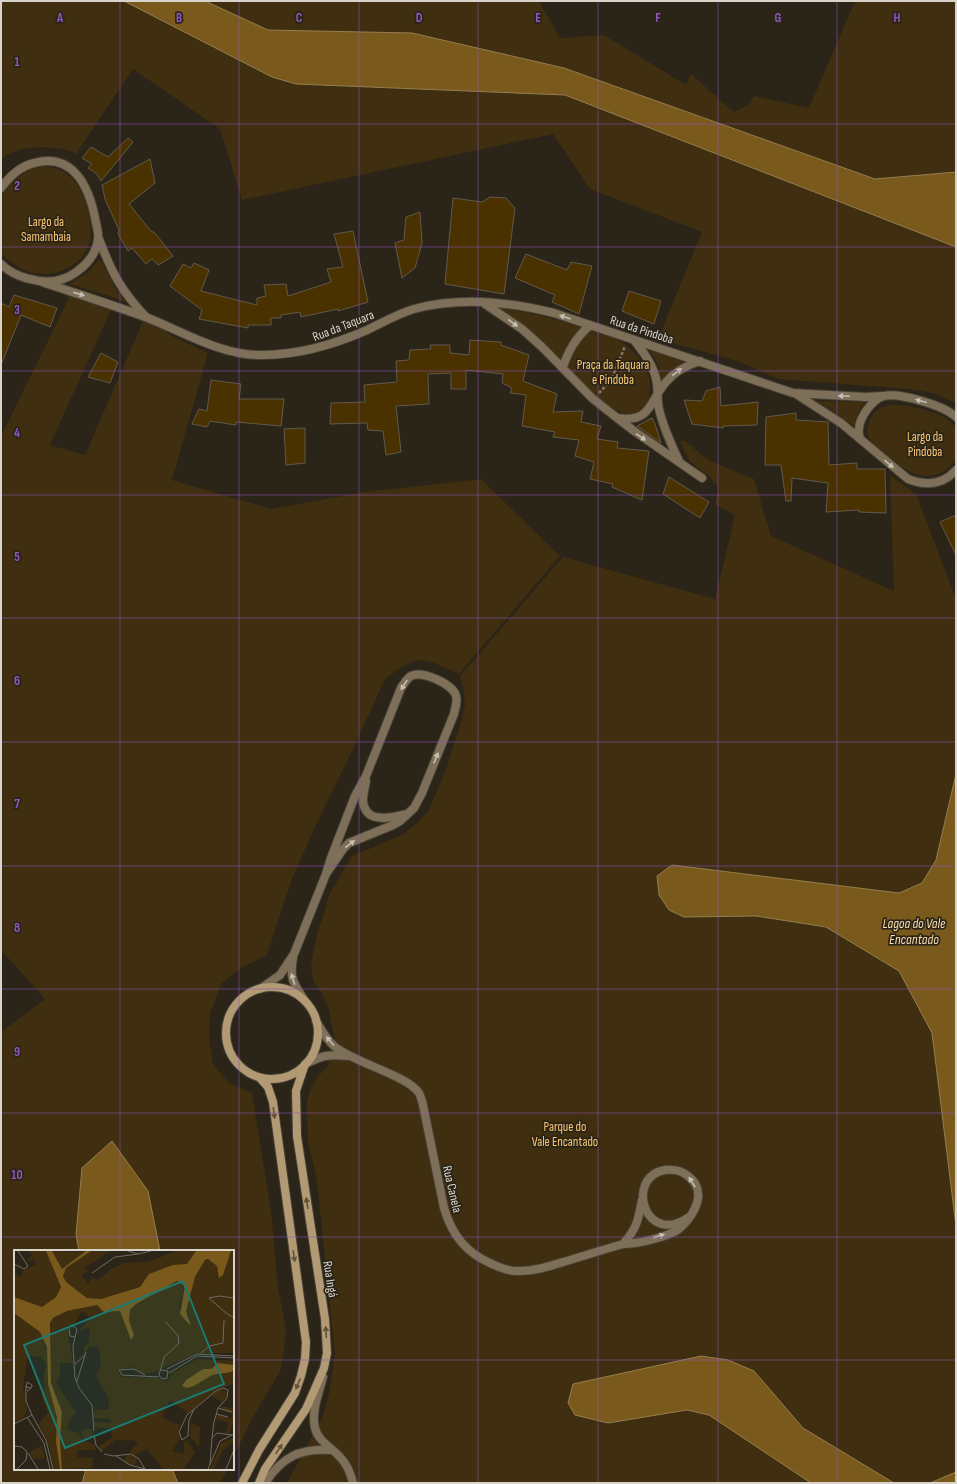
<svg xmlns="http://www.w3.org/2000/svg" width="957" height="1484" viewBox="0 0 957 1484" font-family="'Sofia Sans Condensed',sans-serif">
  <rect width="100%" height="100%" fill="#2b2418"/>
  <path fill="#3f2e0f" d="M1,1h123l148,76 24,7 269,11 391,152v156l-23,-10 -25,-4 -130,-10 -38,-17 -82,-23 44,-107 -112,-43 -37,-55 -311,66 -22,-71 -87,-60 -57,85c-20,-10 -57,-9 -75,5z
    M205,1h334l21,37 44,-3 82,50 5,-11 43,38 16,-8 4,-8 55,12 46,-107h101v171l-81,7 -311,-111 -152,-35 -144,-3z
    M35,166c11,0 23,1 32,8 18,13 30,55 20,75 -11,22 -39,30 -61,22 -9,-4 -17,-10 -25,-17v-58l12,-15 12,-9z
    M100,259l17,32 10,12 -17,-7 -41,-12 17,-10z
    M70,296l41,14 -61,135 35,10 59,-136 32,19 32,15 -36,127 99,29 93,-17 117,-13 79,77 -101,118 -25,-11 -15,-3 -13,4 -21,15 -31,68 -39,80 -23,52 -25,76 -26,13 -20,16 -11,30 -1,25 4,25 16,19 23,10 19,118 7,77 8,41 -2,23 -4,19 -28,48 -19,39v-207h-73l-12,-60 -72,44 3,16h-64v218h71l-4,14h-81v-451l44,-33 -44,-49v-518h2z
    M495,307c34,5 64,13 97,24 10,3 22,6 31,12 12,7 27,27 27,41 1,25 -13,37 -36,25 -19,-10 -37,-34 -53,-49 -20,-20 -43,-37 -66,-53z
    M650,350l36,10 -19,14 -7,9 -1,-16z
    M817,401l49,1c-7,7 -10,14 -12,24z
    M894,404c15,2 56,8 62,25 1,5 0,25 0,31 -8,9 -16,16 -29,16 -14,0 -29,-11 -40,-21 -6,-5 -14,-10 -18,-17 -5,-11 2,-26 13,-31 3,-1 8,-2 12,-3z
    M680,441h5l23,19 46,19 17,57 123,55 -4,-116 26,19 40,105v175l-20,86 -14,23 -23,10 -227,-28 -15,11 2,19 10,15 15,7 72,-1 70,11 73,44 33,62 24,193v246l-26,11h-36l-91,-55 -49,-57 -146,52 79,-13 22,5 102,68h-524l36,-67 6,-23 6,-39 -18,-173 -9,-39 -1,-25v-17l5,-14 7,-11 9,-9 7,-28 -4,-15 -2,-13 -6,-15 -10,-14 -2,-17 6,-29 13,-42 22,-37 48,-20 18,-14 11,-12 17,-41 15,-47 4,-16 -2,-20 -3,-10 103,-119 152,42 20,-84 -20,-11 3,-16 -8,-11 -21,-16z
    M172,1469h56l-8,14h-42z"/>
  <path fill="#7a5a1c" stroke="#967e50" d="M124,1h81l63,29 144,3 152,35 311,111 81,-7v75l-391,-152 -269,-11 -24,-7z
    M956,774v452l-24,-193 -33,-62 -73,-44 -70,-11 -72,1 -15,-7 -10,-15 -2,-19 15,-11 227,28 23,-10 14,-23z
    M112,1141l36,50 12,60h-81l-3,-16 6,-67z
    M701,1356l27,4 26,11 49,57 91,55h-83l-102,-68 -22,-5 -79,13 -33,-8 -7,-12 5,-19z
    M86,1469h86l6,14h-96z
    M956,1472v11h-26z"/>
  <path fill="#4a3200" stroke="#61594c" d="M128,138l5,4 -32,39 -4,-7 -9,-6 4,-4 -10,-6 9,-11 17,10z
    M150,159l5,24 -26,21 22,27 4,2 18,23 -15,9 -6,-6 -6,5 -14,-16 -4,3 -10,-17 1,-4 -14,-31 -3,-14z
    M490,197l16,1 9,10 -11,86 -59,-10 8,-86 29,4z
    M420,212l2,31 -7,25 -13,10 -7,-35 9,-3 2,-23z
    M353,231l15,71 -30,9v-2l-37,8 -1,-5 -19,3v3h-10v7h-23v3l-49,-9 3,-9 -32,-24 13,-22 8,4 3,-5 15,7 -8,21 56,14v-7l9,-2 -2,-11 22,-1 2,12 43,-14 -4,-13 16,-2 -9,-33z
    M526,254l41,16 4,-8 21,4 -13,48 -27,-12 3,-7 -40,-17z
    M629,291l32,10 -7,23 -32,-13z
    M14,295l43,13 -7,19 -29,-12 -20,50v-62l8,4z
    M470,340l31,2v3l28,10 -6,26 34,13 -4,18 30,-1 -2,11 20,4 -4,13 21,3 -1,6 32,3 -7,49 -30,-13 1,-3 -23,-5 4,-17 -19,-6 4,-16 -26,-3 2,-5 -33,-6 4,-31 -16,-2 2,-5 -10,-5 1,-9 -37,-4v19h-15v-16l-23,1 1,30 -33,2 5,46 -15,3 -3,-24 -15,-1 -1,-7 -37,1 1,-21 34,-1 -1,-17 33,-3 -1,-21 13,-1 1,-10 21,-1 -1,-4h20v8l19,2z
    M101,353l17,9 -8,21 -22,-6z
    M211,380l30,4 -2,15h45l-3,27 -45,-4v3l-26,-4 -3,6 -15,-3 7,-15 8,2z
    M720,387l1,19 37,-4 -1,23 -34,1v2l-31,-4 -8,-24 18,1 4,-10z
    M796,413v7l32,2 1,43 28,-2v6h28l1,44 -27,-1v-2l-33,2 2,-29 -36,-5 -1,23h-5l-5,-36h-16l1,-48z
    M652,418l3,6 6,19 -24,-17z
    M305,428v35l-19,2 -2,-36z
    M669,477l40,25 -9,16 -37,-24z
    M956,515v40l-16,-33z"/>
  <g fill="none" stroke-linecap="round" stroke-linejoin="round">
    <g stroke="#474035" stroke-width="10">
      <path id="street" d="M1,188c8,-11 20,-22 33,-25 39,-11 55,24 61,55 1,6 4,15 3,21 -2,21 -24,39 -43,42 -18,2 -41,-4 -54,-17
        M99,239c12,32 22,52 47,78
        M42,282c36,12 71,23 106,36 35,14 75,38 114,37 37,0 71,-10 105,-25 15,-7 30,-16 47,-21 46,-12 93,-8 140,4l239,80 72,4 18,-1
        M482,302l40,27 20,18 50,51 15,12 27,21 68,47
        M634,340c10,13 21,27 23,44 1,8 0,16 2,25 4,18 12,35 20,52
        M563,367c6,-18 13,-29 27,-42
        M796,394l45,29 67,56c18,7 35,6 48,-9
        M618,418c34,5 31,-17 48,-36 9,-11 21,-17 34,-21
        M860,438c-1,-3 -2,-6 -1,-9 0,-11 14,-31 25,-33 15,-4 61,10 72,21
        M366,781c-1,7 -5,18 -2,25 5,18 31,11 43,8
        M293,958c-4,21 1,26 12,43
        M260,989l20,-14 14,-21 32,-80 5,-16 24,-62 11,-20 35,-88c3,-4 5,-9 10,-12 11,-6 42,8 45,20 2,6 -1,12 -2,18l-32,79 -8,15 -14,13 -7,4 -44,18 -6,6 -17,25
        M316,1021c5,8 10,18 18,25 20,17 73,29 85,47 2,4 3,8 4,12l21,103c8,27 22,45 48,56 7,3 15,7 24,7 18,1 37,-6 54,-11 17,-5 35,-11 53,-16 14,0 39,-6 53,-13 4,-2 7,-6 11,-10 11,-14 18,-32 1,-45 -7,-6 -15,-7 -23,-6 -41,7 -20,78 24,47
        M307,1063c17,-8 22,-9 41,-7
        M623,1244c14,-16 15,-23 19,-44
        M323,1377c-4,15 -12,35 -8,51 3,13 16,19 24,28 8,8 11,16 14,27
        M265,1483c17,-26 35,-35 66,-33"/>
    </g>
    <g stroke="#474035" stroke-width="10">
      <path id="secondary" d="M226 1033a46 46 0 1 1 92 0a46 46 0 1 1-92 0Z
        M242,1483l17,-33 36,-57 6,-17 4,-17 1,-17 -33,-240 -5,-15 -8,-9
        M259,1483l6,-14 41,-60 18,-41 3,-15 -2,-34 -28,-183 -1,-45 9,-27"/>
    </g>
    <path stroke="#817b71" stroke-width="2.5" stroke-dasharray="3 2" stroke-linecap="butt" d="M599,393l13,-14 13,-33"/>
    <use href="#street" stroke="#7e7058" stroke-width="8"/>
    <use href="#secondary" stroke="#b19a74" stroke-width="8"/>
  </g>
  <defs><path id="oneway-solid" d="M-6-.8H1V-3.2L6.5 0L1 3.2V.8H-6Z"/></defs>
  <g fill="#c6bfb4">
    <use href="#oneway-solid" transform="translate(79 294) rotate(18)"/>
    <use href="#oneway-solid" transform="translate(565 317) rotate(-161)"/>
    <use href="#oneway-solid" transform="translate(513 323) rotate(36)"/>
    <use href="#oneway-solid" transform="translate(677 372) rotate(-37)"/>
    <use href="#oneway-solid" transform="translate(844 396) rotate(-178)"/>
    <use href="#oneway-solid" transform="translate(921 401) rotate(-165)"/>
    <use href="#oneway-solid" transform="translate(641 437) rotate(34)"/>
    <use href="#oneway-solid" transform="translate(889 464) rotate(41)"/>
    <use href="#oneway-solid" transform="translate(404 685) rotate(122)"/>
    <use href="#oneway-solid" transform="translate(436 758) rotate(-68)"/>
    <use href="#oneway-solid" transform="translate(350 844) rotate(-37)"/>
    <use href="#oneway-solid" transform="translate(293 979) rotate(-107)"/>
    <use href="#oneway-solid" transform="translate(330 1041) rotate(-131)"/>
    <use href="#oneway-solid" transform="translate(692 1182) rotate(-122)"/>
    <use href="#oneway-solid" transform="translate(659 1236) rotate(-17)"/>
  </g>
  <g fill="#61533d">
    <use href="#oneway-solid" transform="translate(274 1113) rotate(82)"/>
    <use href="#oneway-solid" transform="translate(307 1203) rotate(-99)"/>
    <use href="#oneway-solid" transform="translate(294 1256) rotate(82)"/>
    <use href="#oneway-solid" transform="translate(326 1332) rotate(-94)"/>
    <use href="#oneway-solid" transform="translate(298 1384) rotate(113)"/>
    <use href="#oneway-solid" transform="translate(279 1449) rotate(-56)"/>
  </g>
  <path fill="none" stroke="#9256c2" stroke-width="1" stroke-opacity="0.55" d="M120,1v1250M239,1v1482M359,1v1482M478,1v1482M598,1v1482M718,1v1482M837,1v1482M1,124h955M1,247h955M1,371h955M1,495h955M1,618h955M1,742h955M1,866h955M1,989h955M1,1113h955M1,1237h955M1,1360h14M233,1360h723M120,1469v14"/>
  <g text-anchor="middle" stroke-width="3.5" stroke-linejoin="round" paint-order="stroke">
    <g font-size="13" fill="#f9c873" stroke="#2b2418">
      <text x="46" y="226">Largo da<tspan x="46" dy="15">Samambaia</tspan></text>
      <text x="613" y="369">Praça da Taquara<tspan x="613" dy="15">e Pindoba</tspan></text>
      <text x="925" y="441">Largo da<tspan x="925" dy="15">Pindoba</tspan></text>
      <text x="565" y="1131">Parque do<tspan x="565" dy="15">Vale Encantado</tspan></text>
    </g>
    <g font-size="13" fill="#d8d3cb" stroke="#2b2418">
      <text transform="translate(343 325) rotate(-21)" y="5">Rua da Taquara</text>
      <text transform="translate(642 329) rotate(18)" y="5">Rua da Pindoba</text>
      <text transform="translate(453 1189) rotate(77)" y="5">Rua Canela</text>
      <text transform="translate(331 1279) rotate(81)" y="5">Rua Ingá</text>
    </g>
    <g font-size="14" font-style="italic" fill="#faddac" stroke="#2b2418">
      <text x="914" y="928">Lagoa do Vale<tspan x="914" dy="16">Encantado</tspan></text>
    </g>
  </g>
  <g transform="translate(14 1250)">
    <rect width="220" height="220" fill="#2b2418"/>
    <path d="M15,1h17l15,36 -5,10 -14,10 -28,-10v-23l7,3 2,-7 13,-5 -2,-5 -5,2 -1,-3 4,-3zM38,1l23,1 11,-1 -24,18zM77,1h19l-25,17 3,4 -7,3 7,9 5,-7 4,4 13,-11 13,-7 25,-1 28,-11h20l-9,13 -10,1 -29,11 -8,11 -39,12 -14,-1 -21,-16 -3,-6 3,-8zM217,1h3v102h-37l-45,20h-10l-9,-6 -15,3 3,7 35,1 9,3 5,-2 1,-5 26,-15 37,2v4l-16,-2 -24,23 18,-11 20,-3 2,-4v16l-16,5 -30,24 -18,-13 -8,16 10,7 8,1 -2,8 2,7 -8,12 12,3v-12l3,-1 8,12 -12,16h-19l-18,-20 -10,6 -7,-3 9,-9 -2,-2 -21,-1 -13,11 -2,-2 -1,-3 13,-8 -1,-9 -17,-2v-5l17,1 -1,-4 -17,-1 1,-8 15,-1 -1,-12 -12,-21 5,-12 -3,-18 -9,1 -6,9 1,-9 5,-5 1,-15 -12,5 12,-14 -8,-7 -8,14 -7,2 6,36h-13v13l-4,7 20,30 -6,6 -3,11 12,3 3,7 13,5v5h-17l-1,7 17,1 -3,10 -29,1 -2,-29 2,-28 -11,-29 -1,-60 3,-5 14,-7 30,-6 10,7 13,-1 11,29 3,-5 -5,-16 1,-9 6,-6 41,-23 8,5 -6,22 12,13 -5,-10 5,-26 14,-25 8,1 4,5 2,11 4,-2zM0,63l26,19 7,15 1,37 9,34 -1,24 4,27h-6l-6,-27 -9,-18 9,-12 -7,-16 4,-10 -2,-4 3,-18 -4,-7 -14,-1 -5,29 4,25 -4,8 -9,4zM205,140l9,2 -5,10 -12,-6zM208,156l12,3v12l-6,13h-3l4,-11 -13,-4 1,-4 14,3 2,-4 -14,-4zM177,173l9,4 -1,20 -9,-11zM67 184a6 6 0 1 1 12 0a6 6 0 1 1-12 0ZM220,188v4l-11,8 -9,19h-4l11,-26zM28,195l3,14h-11l-5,-6zM111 210a6 6 0 1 1 12 0a6 6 0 1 1-12 0Z" fill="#3f2e0f"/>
    <path d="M32,1h6l10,18 24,-18h5l-25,17 -3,8 3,6 21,16 14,1 39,-12 9,-13 24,-9 14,-1 9,-13h35l-8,24 -4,3 -2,-12 -9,-7 -3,1 -10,17 -9,34 5,15 -11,-12 5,-28 -8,-5 -41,23 -6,6 -1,10 5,15 -3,5 -11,-29 -16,1 -7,-7 -30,6 -14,7 -3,5 1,60 11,29 -2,28 2,29h-2l-4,-27 1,-24 -9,-34 -1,-37 -7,-15 -26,-19v-16l28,10 14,-10 5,-10zM204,113l16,2v3l-2,4 -20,3 -18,11 -7,2 -5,-2 4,-6 17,-11h8z" fill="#7a5a1c"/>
    <path fill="none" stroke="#706a60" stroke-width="1" d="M114,1l10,3 13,-3M0,14l10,5 4,-3 -10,-15M78,23l23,-16 23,-3M219,67l-7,-4 -17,-15 10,-2 15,2M61,87l-5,-1 -1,-8 2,-3 6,4 -4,17 2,32 4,10 13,17 2,26M187,103l8,-7 14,-3 1,-23M61,114l10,-9M153,119l30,-15 37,2M147,120l7,1 -1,7 -5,1 -3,-4 5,-18 15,-14 -1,-7 -12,-14M155,123l28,-17 37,2M131,125l-11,-6 -15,1 3,5 37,2M63,131l9,-29M12,136v15l6,14M13,141l2,-1 3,-3v-2l-5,-3 -1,5 5,1M204,158l14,4M180,159l-5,11 -1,16 -6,4 -3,-8 8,-17 29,-24 7,-3 5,2 -1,8 -9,10 -4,14 -2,16M202,164l12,3M13,167l17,26 6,26M0,174l18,-9 14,25 7,29M80,185l2,10 6,7M0,196l8,1 5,5 -1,8 -9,9M14,203l10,16M90,204l9,2 18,-2 7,4 7,11M102,206l14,9 15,4M196,215l2,-27 5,-5 15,2M194,219l12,-28 14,-7M212,219l8,-19"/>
    <path fill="#197b73" fill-opacity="0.15" stroke="#197b73" stroke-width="2" d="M169,31l41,103 -159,64 -41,-103z"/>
    <rect width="220" height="220" fill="none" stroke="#d8d3cb" stroke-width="2"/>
  </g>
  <g font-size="13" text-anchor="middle" font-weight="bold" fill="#9256c2" stroke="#2b2418" stroke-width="3.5" stroke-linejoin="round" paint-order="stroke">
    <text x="60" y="22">A</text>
    <text x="179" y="22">B</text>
    <text x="299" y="22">C</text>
    <text x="419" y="22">D</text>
    <text x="538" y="22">E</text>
    <text x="658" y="22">F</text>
    <text x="778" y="22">G</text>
    <text x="897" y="22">H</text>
    <text x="17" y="66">1</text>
    <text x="17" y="190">2</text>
    <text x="17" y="314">3</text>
    <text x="17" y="437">4</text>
    <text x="17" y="561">5</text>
    <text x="17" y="685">6</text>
    <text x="17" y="808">7</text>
    <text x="17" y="932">8</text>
    <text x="17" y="1056">9</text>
    <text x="17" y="1179">10</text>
  </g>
  <rect width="957" height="1484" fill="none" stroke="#d8d3cb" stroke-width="4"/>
</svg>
